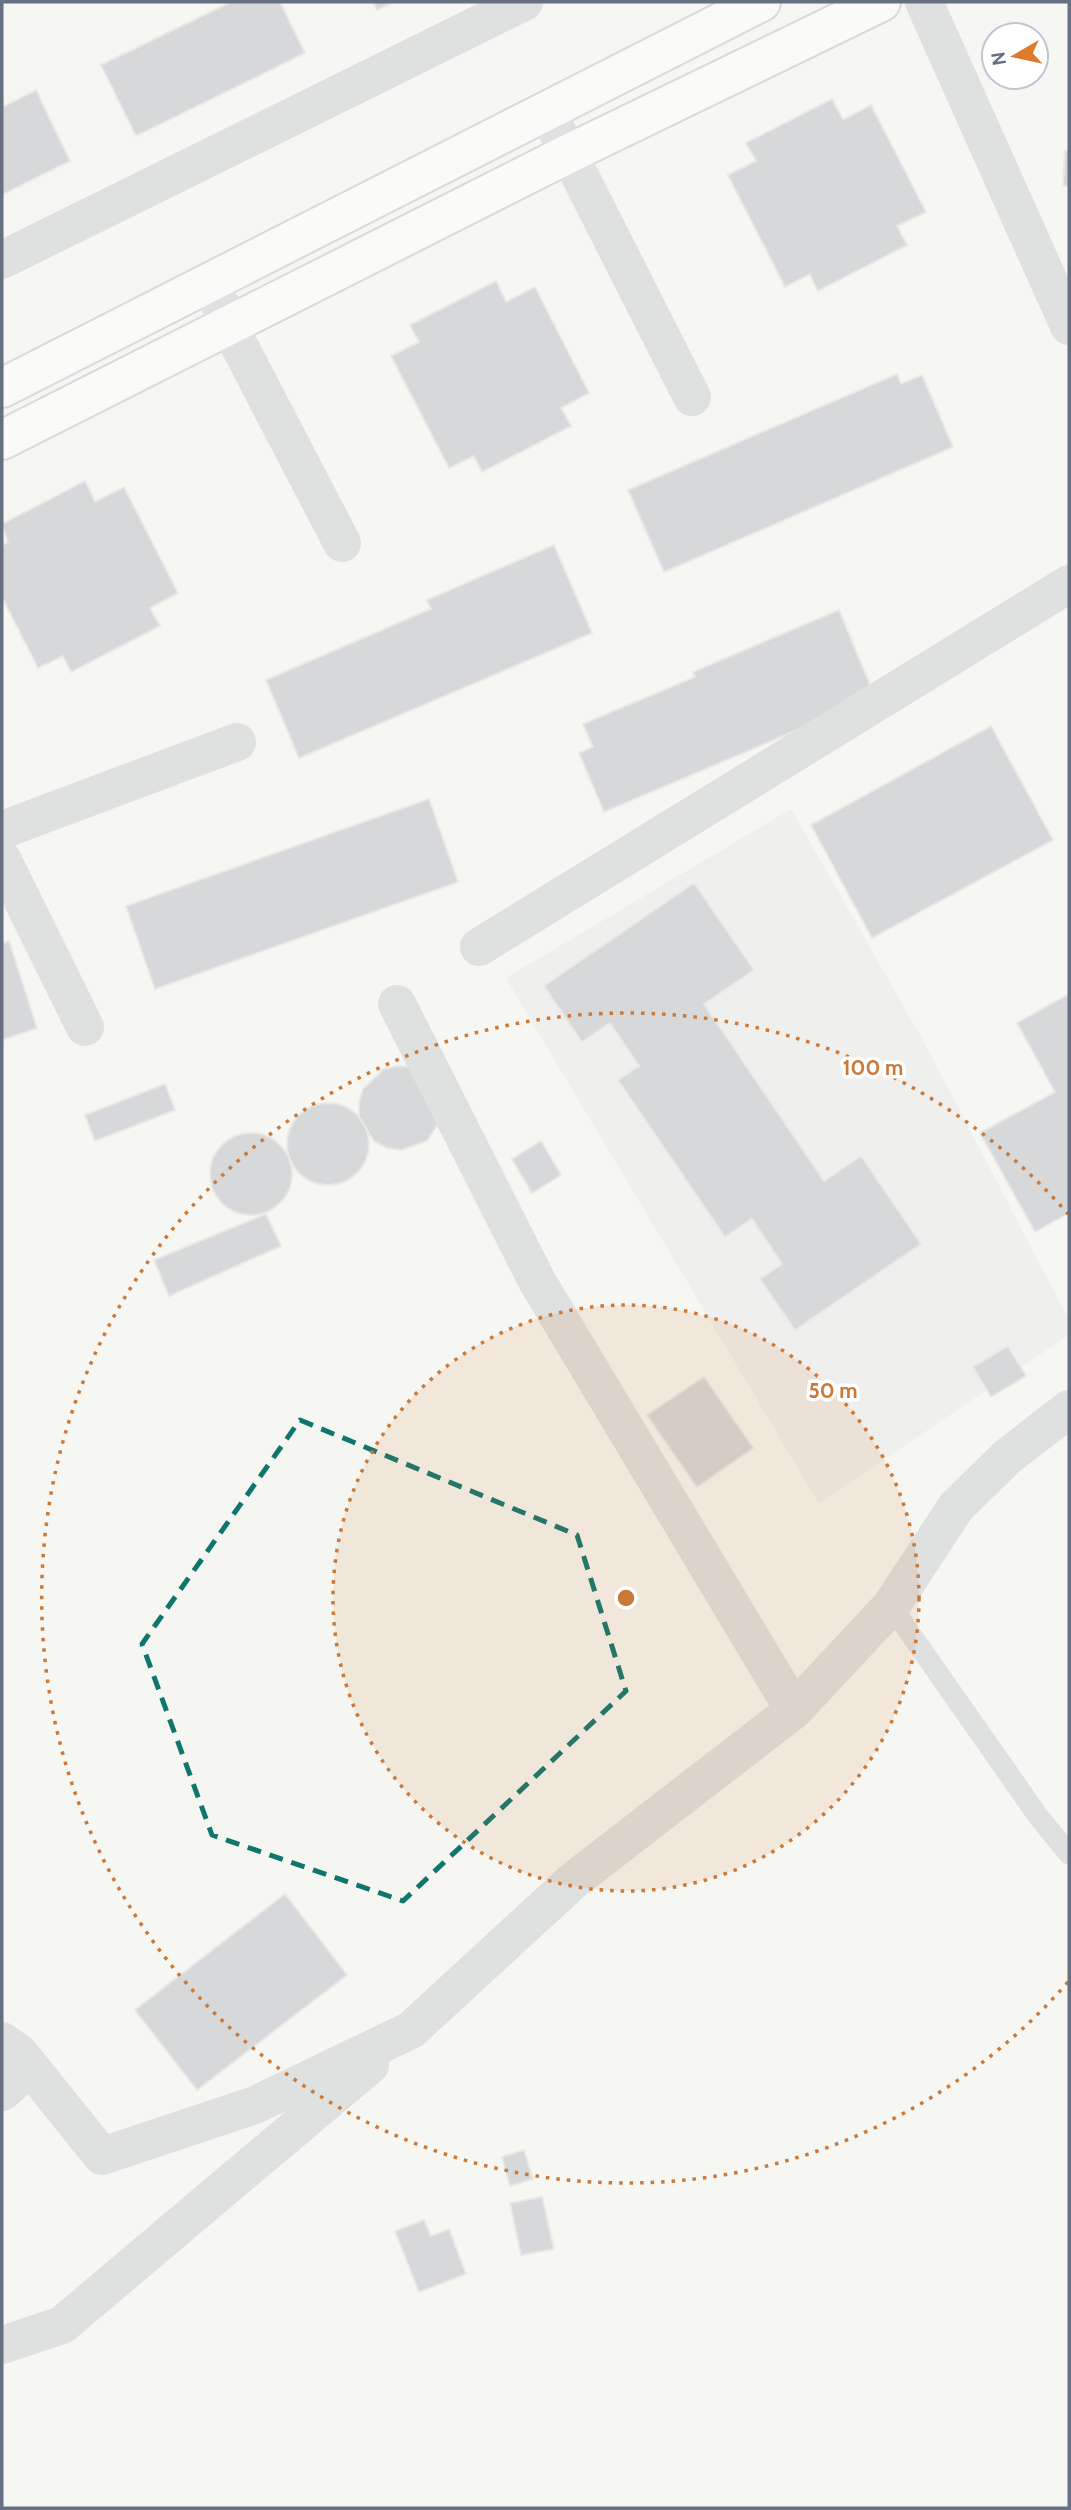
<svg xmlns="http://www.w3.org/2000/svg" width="1071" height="2510" viewBox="0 0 1071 2510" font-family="Cabin,sans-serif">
  <rect width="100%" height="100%" fill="#f5f6f2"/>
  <path fill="#e6e6e6" d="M791,809l134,235 144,276v15l-250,168 -313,-525z"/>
  <path fill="#afb3ba" stroke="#d7d7d5" stroke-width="2" d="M231,2h49l25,51 -169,83 -35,-71z
    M373,2h21l-17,8z
    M36,90l34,71 -68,34v-88z
    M832,99l11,21 28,-15 55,107 -29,14 10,19 -89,46 -8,-17 -25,13 -57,-112 28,-14 -10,-18z
    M1065,151h4v35h-6z
    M496,281l10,21 29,-15 54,106 -28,15 10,18 -89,46 -8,-16 -25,12 -58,-112 28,-14 -9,-17z
    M897,374l4,10 21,-9 31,72 -289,125 -36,-82z
    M85,481l10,21 29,-15 54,106 -28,15 10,18 -89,46 -8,-16 -25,12 -36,-71v-52l6,-3 -6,-18z
    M554,545l38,88 -293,125 -33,-78 165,-71 -4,-9z
    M839,610l36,87 -271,115 -25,-59 14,-6 -10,-23 112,-47 -2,-5z
    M991,726l62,114 -181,98 -61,-113z
    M429,799l29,83 -303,107 -29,-83z
    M694,883l60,87 -50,34 120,177 37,-25 60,88 -126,86 -35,-51 22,-15 -30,-45 -27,18 -107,-157 21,-14 -29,-43 -28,19 -38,-56z
    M9,941l28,87 -35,12v-96z
    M1069,994v219l-34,19 -55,-99 75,-41 -38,-69z
    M397,1066l13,1 31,52 -14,22 -26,9 -14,-2 -13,-7 -15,-24v-15l4,-13 21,-20z
    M165,1084l10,26 -80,31 -10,-26z
    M287 1144a41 41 0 1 1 82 0a41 41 0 1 1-82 0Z
    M210 1174a41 41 0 1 1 82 0a41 41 0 1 1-82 0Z
    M541,1141l20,34 -29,18 -20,-34z
    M266,1214l15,32 -112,50 -15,-36z
    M1008,1346l18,30 -35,21 -18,-30z
    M704,1377l49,71 -56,39 -50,-72z
    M285,1894l62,81 -150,115 -62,-80z
    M524,2150l9,29 -23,7 -8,-29z
    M542,2197l12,52 -33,6 -11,-52z
    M424,2220l7,16 18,-7 17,45 -47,18 -24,-61z"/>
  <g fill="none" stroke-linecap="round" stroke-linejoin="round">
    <g stroke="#b6b8be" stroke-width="42">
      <path id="secondary" d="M2,388l759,-386
        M2,440l564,-285 315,-153"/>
    </g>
    <path stroke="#c4c6ca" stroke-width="21" d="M891,1606l147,210 31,38"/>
    <path stroke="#c4c6ca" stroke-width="38" d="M924,2l145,324
      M547,111l145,286
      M2,260l522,-258
      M211,282l18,44 113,217
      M2,830l235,-88
      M2,859l83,168
      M479,947l590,-363
      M397,1004l140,277 257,429
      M2,2041l17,12 83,103 153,-51 156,-75 163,-150 220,-170 97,-104 65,-99 51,-50 62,-48
      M2,2092l28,-25
      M2,2345l60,-20 308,-260"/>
    <use href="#secondary" stroke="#fff" stroke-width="38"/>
  </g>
  <path d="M0 0H1071V2510H0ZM300,1420l277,115 49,156 -223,210 -191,-66 -70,-191z" fill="#f5f6f2" fill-opacity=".55" fill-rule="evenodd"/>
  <path fill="none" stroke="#0f766e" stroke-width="5" stroke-dasharray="14 9" stroke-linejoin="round" d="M300,1420l277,115 49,156 -223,210 -191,-66 -70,-191z"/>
  <circle cx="626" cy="1598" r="293" fill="#cb7938" fill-opacity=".12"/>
  <g fill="none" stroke="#cb7938" stroke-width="3.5" stroke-dasharray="3.5 7">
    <circle cx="626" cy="1598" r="293"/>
    <path d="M1068 1982A585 585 0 1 1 1068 1214"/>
  </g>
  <circle cx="626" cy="1598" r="10" fill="#cb7938" stroke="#fff" stroke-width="3.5"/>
  <g font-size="21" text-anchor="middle" font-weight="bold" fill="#cb7938" stroke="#fff" stroke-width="7" stroke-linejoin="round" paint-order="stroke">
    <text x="873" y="1075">100 m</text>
    <text x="833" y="1398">50 m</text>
  </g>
  <rect width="1071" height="2510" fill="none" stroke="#666f83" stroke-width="7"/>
  <g transform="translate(1015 56) rotate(261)"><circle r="33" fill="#ffffff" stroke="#c2c5cd" stroke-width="2"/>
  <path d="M0-5L12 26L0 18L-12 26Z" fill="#dd7b2b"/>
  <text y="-10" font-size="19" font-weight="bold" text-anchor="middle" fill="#666f83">N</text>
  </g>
</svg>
